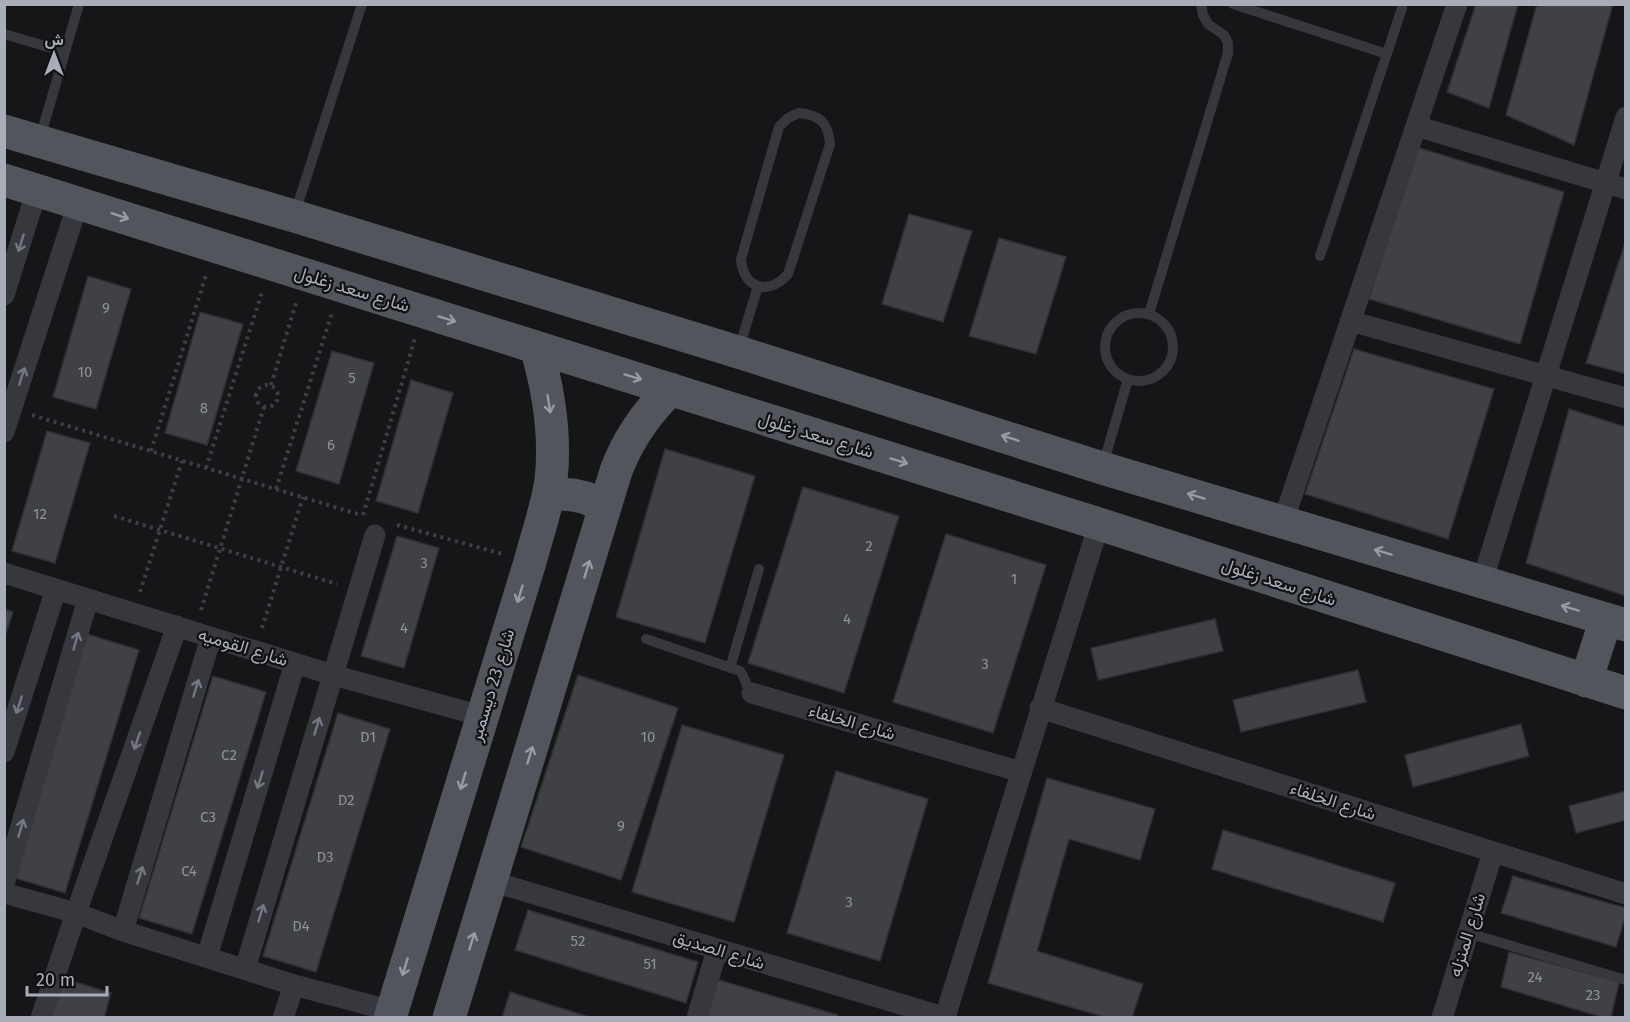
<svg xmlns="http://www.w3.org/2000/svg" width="1630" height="1022" viewBox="0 0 1630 1022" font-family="'Fira Sans',Vazirmatn,sans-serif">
  <rect width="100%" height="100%" fill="#161618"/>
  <path fill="#404145" stroke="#303034" stroke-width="1.5" d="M1476,4h42l-29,104 -42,-16z
    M1537,4h76l-39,141 -68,-30z
    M1416,147l148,45 -44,152 -151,-45z
    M909,214l63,17 -29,91 -61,-18z
    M999,238l67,19 -30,97 -67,-18z
    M1626,240v134l-40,-11z
    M88,276l43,13 -35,120 -43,-12z
    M200,312l43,12 -36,121 -42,-12z
    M1354,349l140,40 -46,150 -143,-45z
    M332,351l42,12 -35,121 -43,-13z
    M411,380l42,13 -35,120 -42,-12z
    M1569,409l57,18v169l-100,-33z
    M47,431l43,12 -35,120 -43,-12z
    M665,449l90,27 -50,167 -89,-26z
    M803,487l96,29 -55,177 -96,-30z
    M946,534l100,31 -53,168 -100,-31z
    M397,536l42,12 -35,120 -43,-12z
    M4,609l9,3 -9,27z
    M1215,619l8,32 -125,29 -7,-32z
    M87,634l52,16 -74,243 -53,-16z
    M1358,670l8,32 -125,30 -8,-32z
    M578,675l100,33 -57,172 -100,-33z
    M213,676l53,16 -74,242 -53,-16z
    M338,713l52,16 -74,243 -53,-16z
    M1521,724l8,32 -116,31 -8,-32z
    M682,725l102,30 -50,167 -102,-30z
    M836,771l92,28 -48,162 -93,-28z
    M1047,778l108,31 -15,51 -71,-21 -32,112 106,33 -11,34h-24l-120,-35z
    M1626,791v29l-50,13 -7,-27z
    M1223,830l172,53 -12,39 -171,-53z
    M1513,876l113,32v6l-10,33 -115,-34z
    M528,910l170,52 -12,41 -171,-53z
    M1509,952l110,30 -8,36h-6l-104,-31z
    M59,977l52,16 -7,25h-58z
    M712,978l126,37 -1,3h-127l-9,-3z
    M510,992l82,26h-90z"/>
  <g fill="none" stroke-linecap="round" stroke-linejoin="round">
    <path stroke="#3d3f44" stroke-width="4" stroke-dasharray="3 4.5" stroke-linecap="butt" d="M256 396a11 11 0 1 1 22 0a11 11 0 1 1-22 0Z
      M271,385l25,-82
      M32,415l329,100
      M151,451l55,-176
      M206,468l56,-176
      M276,489l56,-176
      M363,515l52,-177
      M114,516l223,68
      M397,525l106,29
      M140,592l42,-131
      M201,610l63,-203
      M262,628l41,-131"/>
    <path stroke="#37383d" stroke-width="10" d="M1233,4l154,50
      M4,34l61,18
      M799,113c21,2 29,9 31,31l-42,130c-19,22 -45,15 -47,-15l38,-132 9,-9z
      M40,138l39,-134
      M295,213l67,-209
      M1320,256l82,-248
      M1105 347a34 34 0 1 1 68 0a34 34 0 1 1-68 0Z
      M1149,314l79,-261v-10l-4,-8 -16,-11 -5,-9 -2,-11
      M739,349l19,-63
      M1103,465l25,-86
      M646,639l94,32c6,7 5,16 12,22
      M730,668l29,-99
      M1468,933l158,47"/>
    <path stroke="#37383d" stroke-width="21" d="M1416,126l210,63
      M4,295l33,-105
      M1350,321l276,77
      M4,432l74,-229
      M1283,522l174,-518
      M4,573l329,102 149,41
      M1482,582l144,-465
      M752,693l269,79
      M1040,708l586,186
      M4,752l52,-163
      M491,881l456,137
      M4,884l84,-285
      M4,893l72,20 47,18 171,54 98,26
      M123,931l88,-294
      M207,957l88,-294
      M245,969l130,-434
      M945,1017l154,-493
      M41,1018l35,-105 101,-287
      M283,1018l11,-33
      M697,1018l20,-68
      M1442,1018l51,-166"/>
    <path stroke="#53555c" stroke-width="33" d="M4,131l290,85 444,136 364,116 524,157
      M4,180l1095,344 527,169
      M548,496c21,-5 39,0 57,11
      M1586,681l20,-62
      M390,1018l140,-456c7,-27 17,-54 21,-82 5,-45 -2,-89 -15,-133
      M449,1018l167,-547c12,-32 30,-58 55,-82"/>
  </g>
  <defs><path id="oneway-shaft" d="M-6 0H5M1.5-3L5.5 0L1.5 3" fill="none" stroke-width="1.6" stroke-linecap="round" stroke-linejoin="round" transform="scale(1.5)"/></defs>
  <g stroke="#979ba6">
    <use href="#oneway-shaft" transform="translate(120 216) rotate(18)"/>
    <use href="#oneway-shaft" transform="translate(447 319) rotate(17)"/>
    <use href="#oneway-shaft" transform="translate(633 377) rotate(17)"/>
    <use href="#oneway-shaft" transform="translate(549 404) rotate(81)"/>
    <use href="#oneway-shaft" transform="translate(1010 438) rotate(-162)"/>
    <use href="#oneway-shaft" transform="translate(899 461) rotate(17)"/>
    <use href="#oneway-shaft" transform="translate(1196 496) rotate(-163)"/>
    <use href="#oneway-shaft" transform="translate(1383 552) rotate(-163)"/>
    <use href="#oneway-shaft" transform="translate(587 569) rotate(-73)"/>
    <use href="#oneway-shaft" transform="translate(520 594) rotate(107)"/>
    <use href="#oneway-shaft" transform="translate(1570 608) rotate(-163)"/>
    <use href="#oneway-shaft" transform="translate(530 755) rotate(-73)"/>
    <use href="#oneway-shaft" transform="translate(463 781) rotate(107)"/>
    <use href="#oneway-shaft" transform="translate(472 941) rotate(-73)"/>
    <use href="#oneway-shaft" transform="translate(405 967) rotate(107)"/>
  </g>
  <g stroke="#757881">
    <use href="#oneway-shaft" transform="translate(21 243) rotate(107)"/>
    <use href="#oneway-shaft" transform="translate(22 376) rotate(-72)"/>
    <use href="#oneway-shaft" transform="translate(76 641) rotate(-74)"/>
    <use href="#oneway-shaft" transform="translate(196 688) rotate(-73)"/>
    <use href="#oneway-shaft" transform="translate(19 705) rotate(108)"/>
    <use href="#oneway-shaft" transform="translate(317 726) rotate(-73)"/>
    <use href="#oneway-shaft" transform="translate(137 741) rotate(109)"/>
    <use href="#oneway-shaft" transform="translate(260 780) rotate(107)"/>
    <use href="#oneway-shaft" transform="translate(21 828) rotate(-74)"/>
    <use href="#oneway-shaft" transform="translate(140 875) rotate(-73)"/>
    <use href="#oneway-shaft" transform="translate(261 913) rotate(-73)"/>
  </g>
  <g text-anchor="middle" stroke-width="4.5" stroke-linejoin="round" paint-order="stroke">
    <g font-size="15" fill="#8e929b">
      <text x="106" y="313">9</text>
      <text x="85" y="377">10</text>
      <text x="352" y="383">5</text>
      <text x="204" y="413">8</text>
      <text x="331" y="450">6</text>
      <text x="40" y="519">12</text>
      <text x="869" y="551">2</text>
      <text x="424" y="568">3</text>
      <text x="1014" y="584">1</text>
      <text x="847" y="624">4</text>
      <text x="404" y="633">4</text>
      <text x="985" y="669">3</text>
      <text x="368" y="742">D1</text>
      <text x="648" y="742">10</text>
      <text x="229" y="760">C2</text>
      <text x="346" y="805">D2</text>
      <text x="208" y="822">C3</text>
      <text x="621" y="831">9</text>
      <text x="325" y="862">D3</text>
      <text x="189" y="876">C4</text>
      <text x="849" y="907">3</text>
      <text x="301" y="931">D4</text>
      <text x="578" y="946">52</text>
      <text x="650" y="969">51</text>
      <text x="1535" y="982">24</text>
      <text x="1593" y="1000">23</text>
    </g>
    <g font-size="18" fill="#a8adb8" stroke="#111113">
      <text transform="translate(352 289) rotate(17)" y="6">شارع سعد زغلول</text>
      <text transform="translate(816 435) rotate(17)" y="6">شارع سعد زغلول</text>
      <text transform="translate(1279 582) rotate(18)" y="6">شارع سعد زغلول</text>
      <text transform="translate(243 647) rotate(17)" y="6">شارع القوميه</text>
      <text transform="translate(492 685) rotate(-73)" y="6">شارع 23 ديسمبر</text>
      <text transform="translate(852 722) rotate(16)" y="6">شارع الخلفاء</text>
      <text transform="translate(1333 801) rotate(18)" y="6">شارع الخلفاء</text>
      <text transform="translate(1467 935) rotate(-73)" y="6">شارع المنزله</text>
      <text transform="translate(719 950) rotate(17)" y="6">شارع الصديق</text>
    </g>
  </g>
  <rect width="1630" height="1022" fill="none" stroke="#a8adb8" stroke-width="12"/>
  <g transform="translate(54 54)" stroke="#111113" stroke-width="4.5" paint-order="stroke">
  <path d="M0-4.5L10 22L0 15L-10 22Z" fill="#a8adb8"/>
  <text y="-9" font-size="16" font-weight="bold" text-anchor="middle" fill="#a8adb8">ش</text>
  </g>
  <path d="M27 986v9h80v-9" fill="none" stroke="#a8adb8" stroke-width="3"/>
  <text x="36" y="986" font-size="18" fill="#a8adb8" stroke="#111113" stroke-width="4.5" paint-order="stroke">20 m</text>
</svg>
